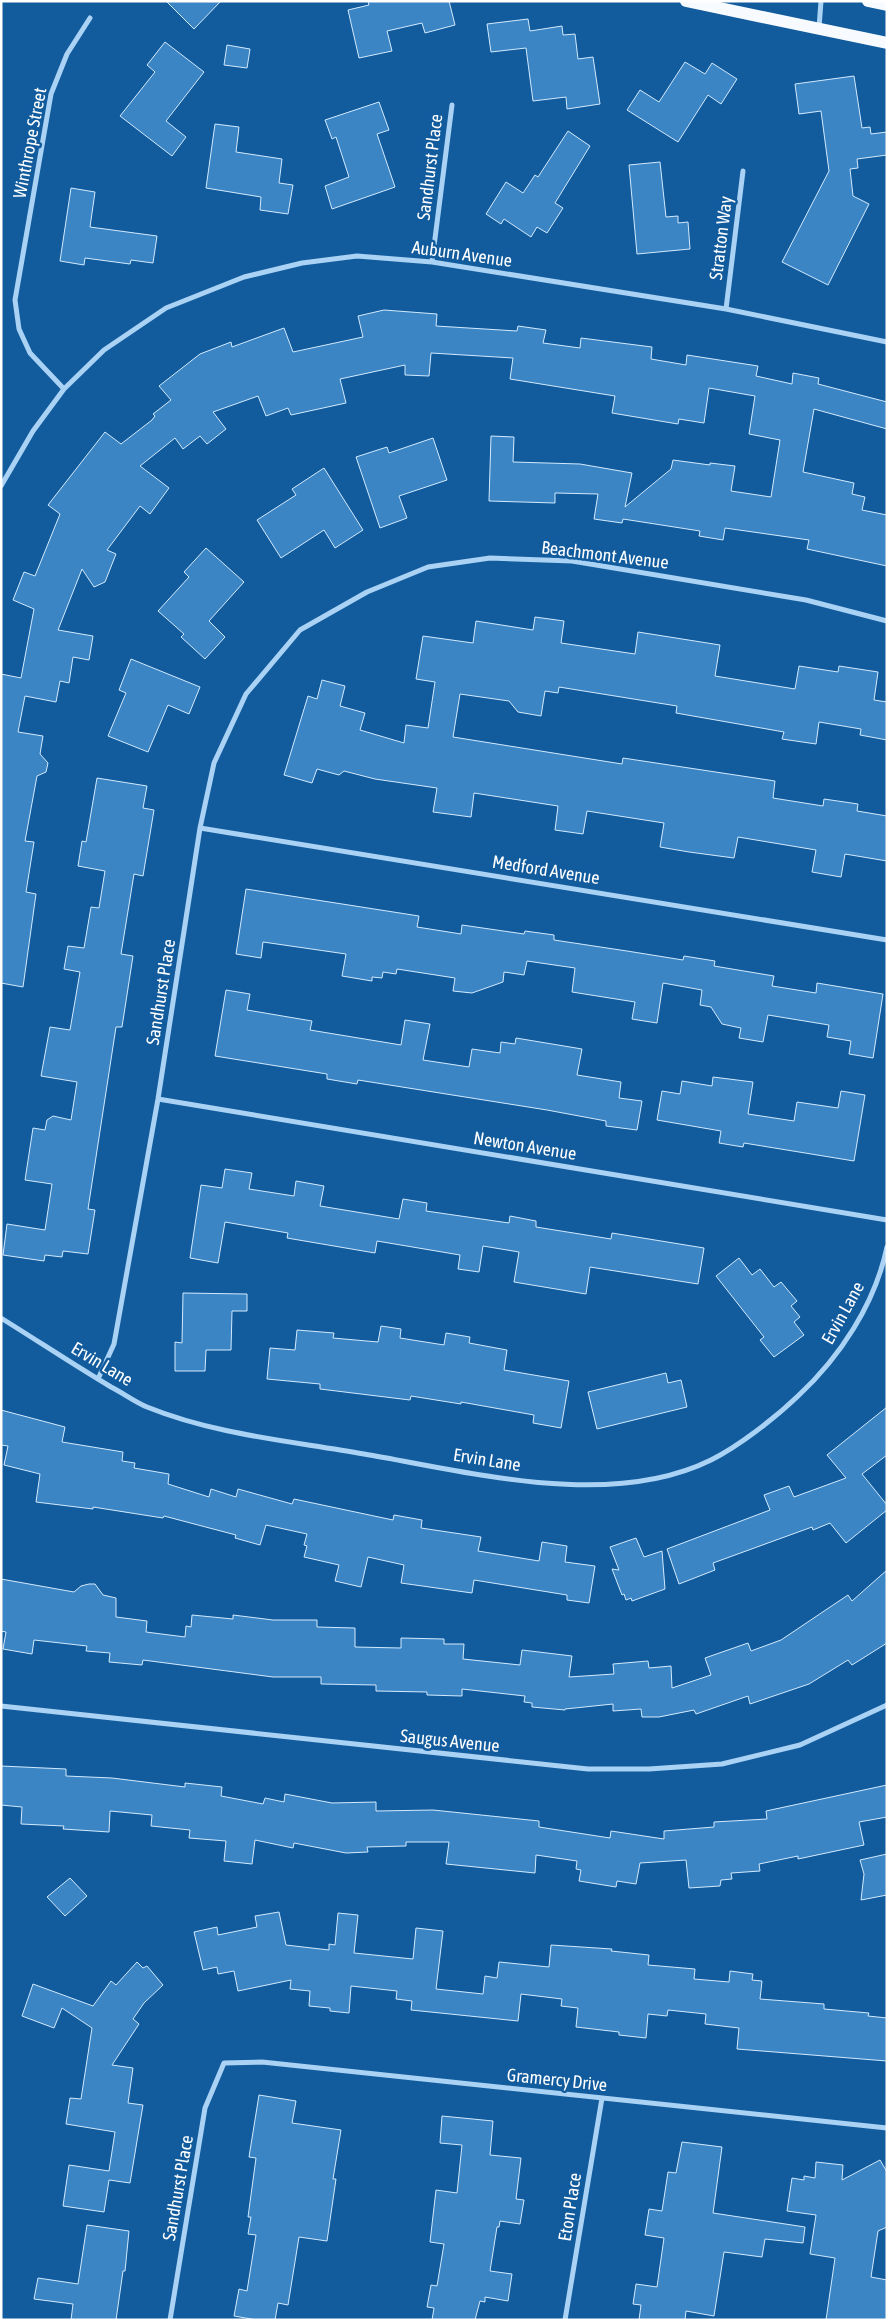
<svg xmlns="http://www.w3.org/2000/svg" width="888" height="2321" viewBox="0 0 888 2321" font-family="'Asap Condensed',sans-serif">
  <rect width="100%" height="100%" fill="#125c9e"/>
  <path fill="#3c85c5" stroke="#d2eafe" d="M166,1h55l-27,28z
    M368,1h81l6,24 -30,8 -3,-10 -35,8 5,20 -33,7 -11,-48 21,-5z
    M528,19l2,12 32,-5 1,9 12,-1 3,25 15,-2 7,47 -33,5 -1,-12 -33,4 -7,-53 -35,4 -4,-28z
    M165,42l39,30 -38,49 20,16 -14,19 -52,-40 35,-44 -8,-7z
    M227,45l23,4 -3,19 -23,-3z
    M685,62l20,12 7,-11 25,16 -16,25 -13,-9 -30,47 -51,-32 13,-20 19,12z
    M854,76l8,52 8,-1 1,7 16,-2v23l-30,4 1,9 -8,1 3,27 16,8 -41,81 -46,-23 47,-91 -8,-60 -22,3 -4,-30z
    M379,102l10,28 -12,4 18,53 -63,22 -7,-23 24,-9 -13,-40 -4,2 -7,-19z
    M215,124l24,3 -3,25 46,7 -3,24 14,2 -5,29 -28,-4 1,-13 -55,-9z
    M568,131l22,15 -35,57 8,5 -16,25 -10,-6 -6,10 -27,-18 -3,5 -15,-10 20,-32 17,11 12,-18 3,2z
    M660,162l6,55 12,-1v7l10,-1 2,27 -53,5 -8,-89z
    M71,188l24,4 -5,35 67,9 -4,27 -22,-3 -1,4 -45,-6 -1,7 -24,-4z
    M384,310l53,4 -1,12 81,5 1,-5 28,4 -3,13 37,5 1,-10 71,9 -1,12 35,6 1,-10 71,11 -2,10 36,8 1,-11 26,5 -1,6 69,18v27l-73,-20 -11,63 51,11 -2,11 13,3 -3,13 25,5v51l-80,-17 2,-9 -84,-12 -2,12 -24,-4 1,-5 -77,-12 -1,4 -28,-4 4,-25 -43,-1v10l-66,-2 2,-65 23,1 -1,25 67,2 52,9 -7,34 46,-38 2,-9 37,5v-2l25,3 -4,25 40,6 9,-57 -31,-6 6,-38 -46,-8 -5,35 -25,-4 -1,5 -66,-11 3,-17 -105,-17 3,-21 -82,-5 -2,23 -24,-1v-10l-65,14 6,24 -55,12 -3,-7 -22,8 -8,-20 -45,16 13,17 -19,15 -7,-8 -17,13 -8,-11 -35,28 29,22 -19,26 -10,-8 -33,44 9,4 -11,28 -11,5 -12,-18 -24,61 35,6 -4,24 -16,-3 -4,26 -9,-2 -4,21 -31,-6 -7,36 25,4 -3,18 8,9 -2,9 -9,4 -12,65 9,1 -8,50 10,2 -13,93 -22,-4v-309l20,4 13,-69 -21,-9 11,-28 11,4 25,-62 -12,-9 57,-73 16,12 31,-24 3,-4 -2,-2 18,-14 -12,-14 41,-32 31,-12 1,5 52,-19 9,24 70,-15 -5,-21z
    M433,438l14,42 -48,16 8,22 -27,10 -24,-71 31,-10 2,6z
    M324,468l39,62 -28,18 -11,-18 -43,28 -24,-38 39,-25 -4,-6z
    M206,548l38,34 -35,39 16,16 -20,22 -24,-22 3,-3 -26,-23 31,-34 -5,-5z
    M535,617l29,4 -3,22 74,11 3,-22 82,13 -5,31 80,13 4,-23 39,6 1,-6 39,6 -4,28 13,2v38l-27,-5 1,-6 -42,-7 -3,22 -34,-5 2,-7 -108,-19 1,-7 -118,-19 -1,6 -13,-2 -4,25 -23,-4 -9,-11 -49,-7 -7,43 169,27 1,-6 152,23 -2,17 50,8 1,-7 34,5 -1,7 30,5v45l-42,-7 -4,23 -29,-5 4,-22 -78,-13 -4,21 -45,-6 -29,-5 4,-24 -77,-12 -4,23 -28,-4 3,-24 -84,-13 -3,24 -38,-5 4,-24 -62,-9 -31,-8 -5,4 -22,-6 -5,14 -28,-8 24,-79 9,3 5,-19 23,6 -5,20 25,7 -5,17 44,13 2,-18 22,3 7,-46 -19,-3 7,-43 50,7 3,-22 57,9z
    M131,659l69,28 -11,27 -21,-9 -20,47 -40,-16 18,-43 -7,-3z
    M97,778l50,8 -4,22 11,2 -11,66 -9,-2 -13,80 12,2 -11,71h-6l-28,182 7,1 -7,44 -25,-3 -1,6 -17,-2 -1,6 -41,-6 4,-31 38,6 7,-46 -27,-4 8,-52 12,2 2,-10 6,-4 18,4 6,-38 -36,-6 9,-49 20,3 10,-58 -16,-3 4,-23 16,2 7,-41 8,1 6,-37 -27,-5 4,-25 4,1z
    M246,889l173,27 -2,11 44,7 1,-9 62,9 1,-3 29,4v5l73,11 56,9 1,-4 31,5 -1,5 60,10 -2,10 44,7 1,-10 66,11 -10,64 -24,-4 2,-13 -24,-4 2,-12 -61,-10 -5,27 -24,-4 2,-10 -19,-4 -11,-17 -11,-2 2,-15 -39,-7 -6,40 -25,-4 3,-17 -63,-10 3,-24 -48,-7 -3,14 -20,-3 -1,10 -31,11 -19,-2 2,-13 -58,-9 -1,5 -13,-2 -1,6 -10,-1v4l-30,-5 4,-22 -83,-12 -2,16 -25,-4z
    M226,990l24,4 -3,16 65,11 -2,9 91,15 4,-25 25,4 -7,36 46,7 3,-18 28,4 1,-11 14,2 1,-6 66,11 -5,26 44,7 -2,16 23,3 -5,29 -31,-4v-5l-59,-11 -189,-30 -1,4 -30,-5v-5l-112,-18z
    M713,1077l40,5 -5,32 46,7 3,-19 41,6 3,-17 24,4 -11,66 -110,-18 -1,4 -24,-4 2,-12 -64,-11 5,-29 18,3 2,-13 30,5z
    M225,1169l27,4 -3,16 45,7 2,-15 28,5 -4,20 79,13 4,-20 24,4 -1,8 83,12 1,-7 26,5v6l75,12 1,-6 92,15 -6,36 -108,-17 -4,27 -72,-12 5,-30 -36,-6 -4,26 -21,-3 2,-14 -83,-14 -2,12 -88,-15 1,-5 -63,-11 -7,41 -28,-5 11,-73 21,3z
    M739,1258l13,17 8,-6 14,18 7,-5 16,19 -6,5 9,11 -6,5 10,13 -30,22 -14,-17 4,-3 -48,-61z
    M183,1293l64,1v17h-15l-1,39h-25l-1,21h-30v-29l7,1z
    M381,1326l20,3 -1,9 44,7 2,-12 24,4 -1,6 38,7 -3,20 65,11 -8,47 -28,-5 1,-8 -73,-13v2l-50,-8 -1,4 -90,-11v-5l-53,-5 3,-31 25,2 2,-20 37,3 -1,5 45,4z
    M666,1373l2,10 13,-3 6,27 -90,22 -9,-37z
    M887,1407v48l-25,19 25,31v5l-41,33 -16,-20 -17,7 -1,-3 -99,36 2,7 -36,14 -12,-35 103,-39 -6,-15 25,-9 5,11 52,-19 -19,-23z
    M1,1410l64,17 -3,15 61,10 -1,9 13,2 -1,5 35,6 -1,10 41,13 2,-8 25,8 2,-8 54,15 2,-5 99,21 1,-5 28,5 -1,8 60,9 -3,14 61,10 3,-19 25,4 -2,16 30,4 -6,37 -22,-3v-5l-93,-15 -2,13 -71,-10 3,-18 -36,-8 -7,30 -26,-6 4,-16 -35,-8 3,-11 -3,-1 3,-11 -41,-9 -6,20 -25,-7 1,-3 -72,-19 -1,2 -70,-11v2l-57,-7 4,-28 -36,-9 4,-19 -7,-1z
    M636,1538l8,19 18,-6 3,38 -33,12 -1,-3 -5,2 -2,-6 -2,1 -10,-26 7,1 -9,-23z
    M887,1570v73l-35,22 -4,-5 -39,24 -59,20 -2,-8 -52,18 -2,-4 -35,7h-17l-1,-8 -28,2v-7l-48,5v1l-33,-3v-4l-8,-1 1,-6 -63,-7v7l-35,-1v-3l-51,-1v-6l-55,-1v-7h-48l-130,-17 -1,5 -33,-3 1,-9 -24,-2 1,-5 -53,-6 -2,14 -29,-5 3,-17 -5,-1v-52l73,13 7,-6 8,-2h6l8,11 13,3v19l31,4 -1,11 39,5 1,-11 5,1 1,-12 41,4v-4l40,5h44v7l38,1v19l46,1v-10l43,1v5h20l-1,15 57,6 2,-15 50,6 -3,21 45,-3 -1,-10 35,-3 1,7 22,-2 1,22 39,-13 -6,-17 43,-15 3,8 30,-11 67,-45 4,6z
    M1,1766l65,3v7l46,2 73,9v-4l37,4 -1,9 42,8 2,-6 19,4 1,-8 47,9 44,-1v9l57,-1 106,11v6l71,11 1,-7 53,8v-8l50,-4v-5l53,-3 -1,-8 121,-26v32l-28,5 5,23 -66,14v-3l-39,8 1,7 -29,2 1,6 -11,1 -1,6 -31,2 -3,-28 -46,3 -4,21 -19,-3 -1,6 -37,-6 2,-11 -5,-1 1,-8 -41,-6 -1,18 -89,-9 3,-22h-43v4l-39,1 1,5 -22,1 -52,-10 -1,5 -38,-8 -3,24 -28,-3 2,-20 -37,-3 1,-8 -39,-4 1,-11 -42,-4 -1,21 -46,-3 1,-3 -43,-2 1,-17 -21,-2z
    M887,1854v41l-26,5 3,-26 -4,-14z
    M70,1878l17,18 -22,20 -18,-19z
    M279,1912l7,33 43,5v-6l6,1 3,-32 20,2 -4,38 59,6 3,-31 27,3 -7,58 47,5 2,-18 12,2 2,-16 50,5 2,-22 61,4 -1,2 38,4 -1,10 47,4 -1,10 35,3 1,-11 23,3 -1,6 10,1 -2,18 64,5v5l45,4 -1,3 19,2v43l-150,-12 2,-21 -34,-4 1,-10 -38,-4 -1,6 -19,-2 -2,24 -27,-3v-3l-43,-5 2,-19 -17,-2 1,-7 -41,-5 -3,27 -107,-11 1,-9 -16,-2 1,-8 -46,-5 -2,27 -19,-2v-3l-21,-2 1,-15 -20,-2 1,-9 -53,11 -4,-20 -16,3 -1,-7 -14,3 -9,-38 23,-5 1,8 39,-8 -2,-11z
    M137,1962l6,6 4,-2 16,19 -19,18 -11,16 6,5 -27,41 21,3 -5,35 15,2 -13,78 -21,-3 -5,32 -41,-6 6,-41 40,6 6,-39 -49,-8 4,-26 11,1 11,-71 -30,-20 -8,20 -32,-12 11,-32 60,22 18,-25 5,4z
    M259,2095l37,6 -4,22 49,7 -8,49h3l-9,62 -28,-4 -11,68 -10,-2 -3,17h-18l-23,-4 5,-27 8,2 9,-56 -8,-1 3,-17h-3l8,-59 -7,-1z
    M442,2116l51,5 -3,34 31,3 -5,41 8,1 -4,24 -20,-3 -1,6h-2l-7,44 22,3 -4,27 -23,-4v5l-5,-1 -5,19h-43l2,-12 -7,-1 4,-22 6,1 7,-42 -14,-2 6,-52 21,3 5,-48 -22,-2z
    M682,2142l40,5 -9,66 92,14 -2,16 -38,-4 -3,18 -38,-5 -10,64 -28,-5 -1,9h-46l2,-15 -8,-1 3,-20 21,3 7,-49 -19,-3 4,-26 13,2 6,-39 8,1z
    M880,2160l7,12v55l-9,4 -7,46 16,3v40h-61l9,-62 -25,-4 6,-39 -29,-4 5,-33 12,2v-4l11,2 1,-16 27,3 -1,15z
    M87,2225l42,6 -4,40h-2l-7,49h-45l2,-16 -39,-5 4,-21 40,6z"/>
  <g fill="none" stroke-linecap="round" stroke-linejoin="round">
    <path stroke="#aad2f4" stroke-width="5" d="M819,28l2,-27
      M432,262l20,-157
      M726,309l17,-138
      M64,389l40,-39 62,-42 78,-31 58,-14 55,-7 75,6 294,47 161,33
      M1,486l32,-55 31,-42 -34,-36 -11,-24 -4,-29 36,-206 16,-40 23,-36
      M200,828l687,112
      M158,1099l729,121
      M1,1318c37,23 73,47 110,69 12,6 24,15 36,20 69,28 145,34 217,47 106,18 246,56 347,6 28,-14 64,-42 87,-64 42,-39 77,-92 89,-149
      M98,1379l16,-35 44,-245 42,-271 14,-65 32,-69 54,-64 67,-38 61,-25 62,-9 82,3 234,39 81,21
      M1,1706l587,63h61l73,-5 78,-19 87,-40
      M170,2320l35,-212 19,-45 38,-1 625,66
      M565,2320l37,-222"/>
    <path stroke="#f7fbff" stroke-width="12" d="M686,1l201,42
      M868,1l19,4"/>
  </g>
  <g text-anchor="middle" stroke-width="5" stroke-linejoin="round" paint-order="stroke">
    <g font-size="18" fill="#fff" stroke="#125c9e">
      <text transform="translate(30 143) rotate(-79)" y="6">Winthrope Street</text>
      <text transform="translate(430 167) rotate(-83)" y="6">Sandhurst Place</text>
      <text transform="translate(721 238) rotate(-83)" y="6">Stratton Way</text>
      <text transform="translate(462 254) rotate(8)" y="6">Auburn Avenue</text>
      <text transform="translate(605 555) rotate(7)" y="6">Beachmont Avenue</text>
      <text transform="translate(546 870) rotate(9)" y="6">Medford Avenue</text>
      <text transform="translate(161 992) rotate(-81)" y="6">Sandhurst Place</text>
      <text transform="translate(525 1146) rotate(9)" y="6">Newton Avenue</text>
      <text transform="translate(843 1313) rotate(-61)" y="6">Ervin Lane</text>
      <text transform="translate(102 1364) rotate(31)" y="6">Ervin Lane</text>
      <text transform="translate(487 1460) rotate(9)" y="6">Ervin Lane</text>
      <text transform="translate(450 1741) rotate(6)" y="6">Saugus Avenue</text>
      <text transform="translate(557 2080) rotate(6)" y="6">Gramercy Drive</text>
      <text transform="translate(178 2188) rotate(-80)" y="6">Sandhurst Place</text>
      <text transform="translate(570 2207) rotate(-81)" y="6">Eton Place</text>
    </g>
  </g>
  <rect width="888" height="2321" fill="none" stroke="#ffffff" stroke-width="5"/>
</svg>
